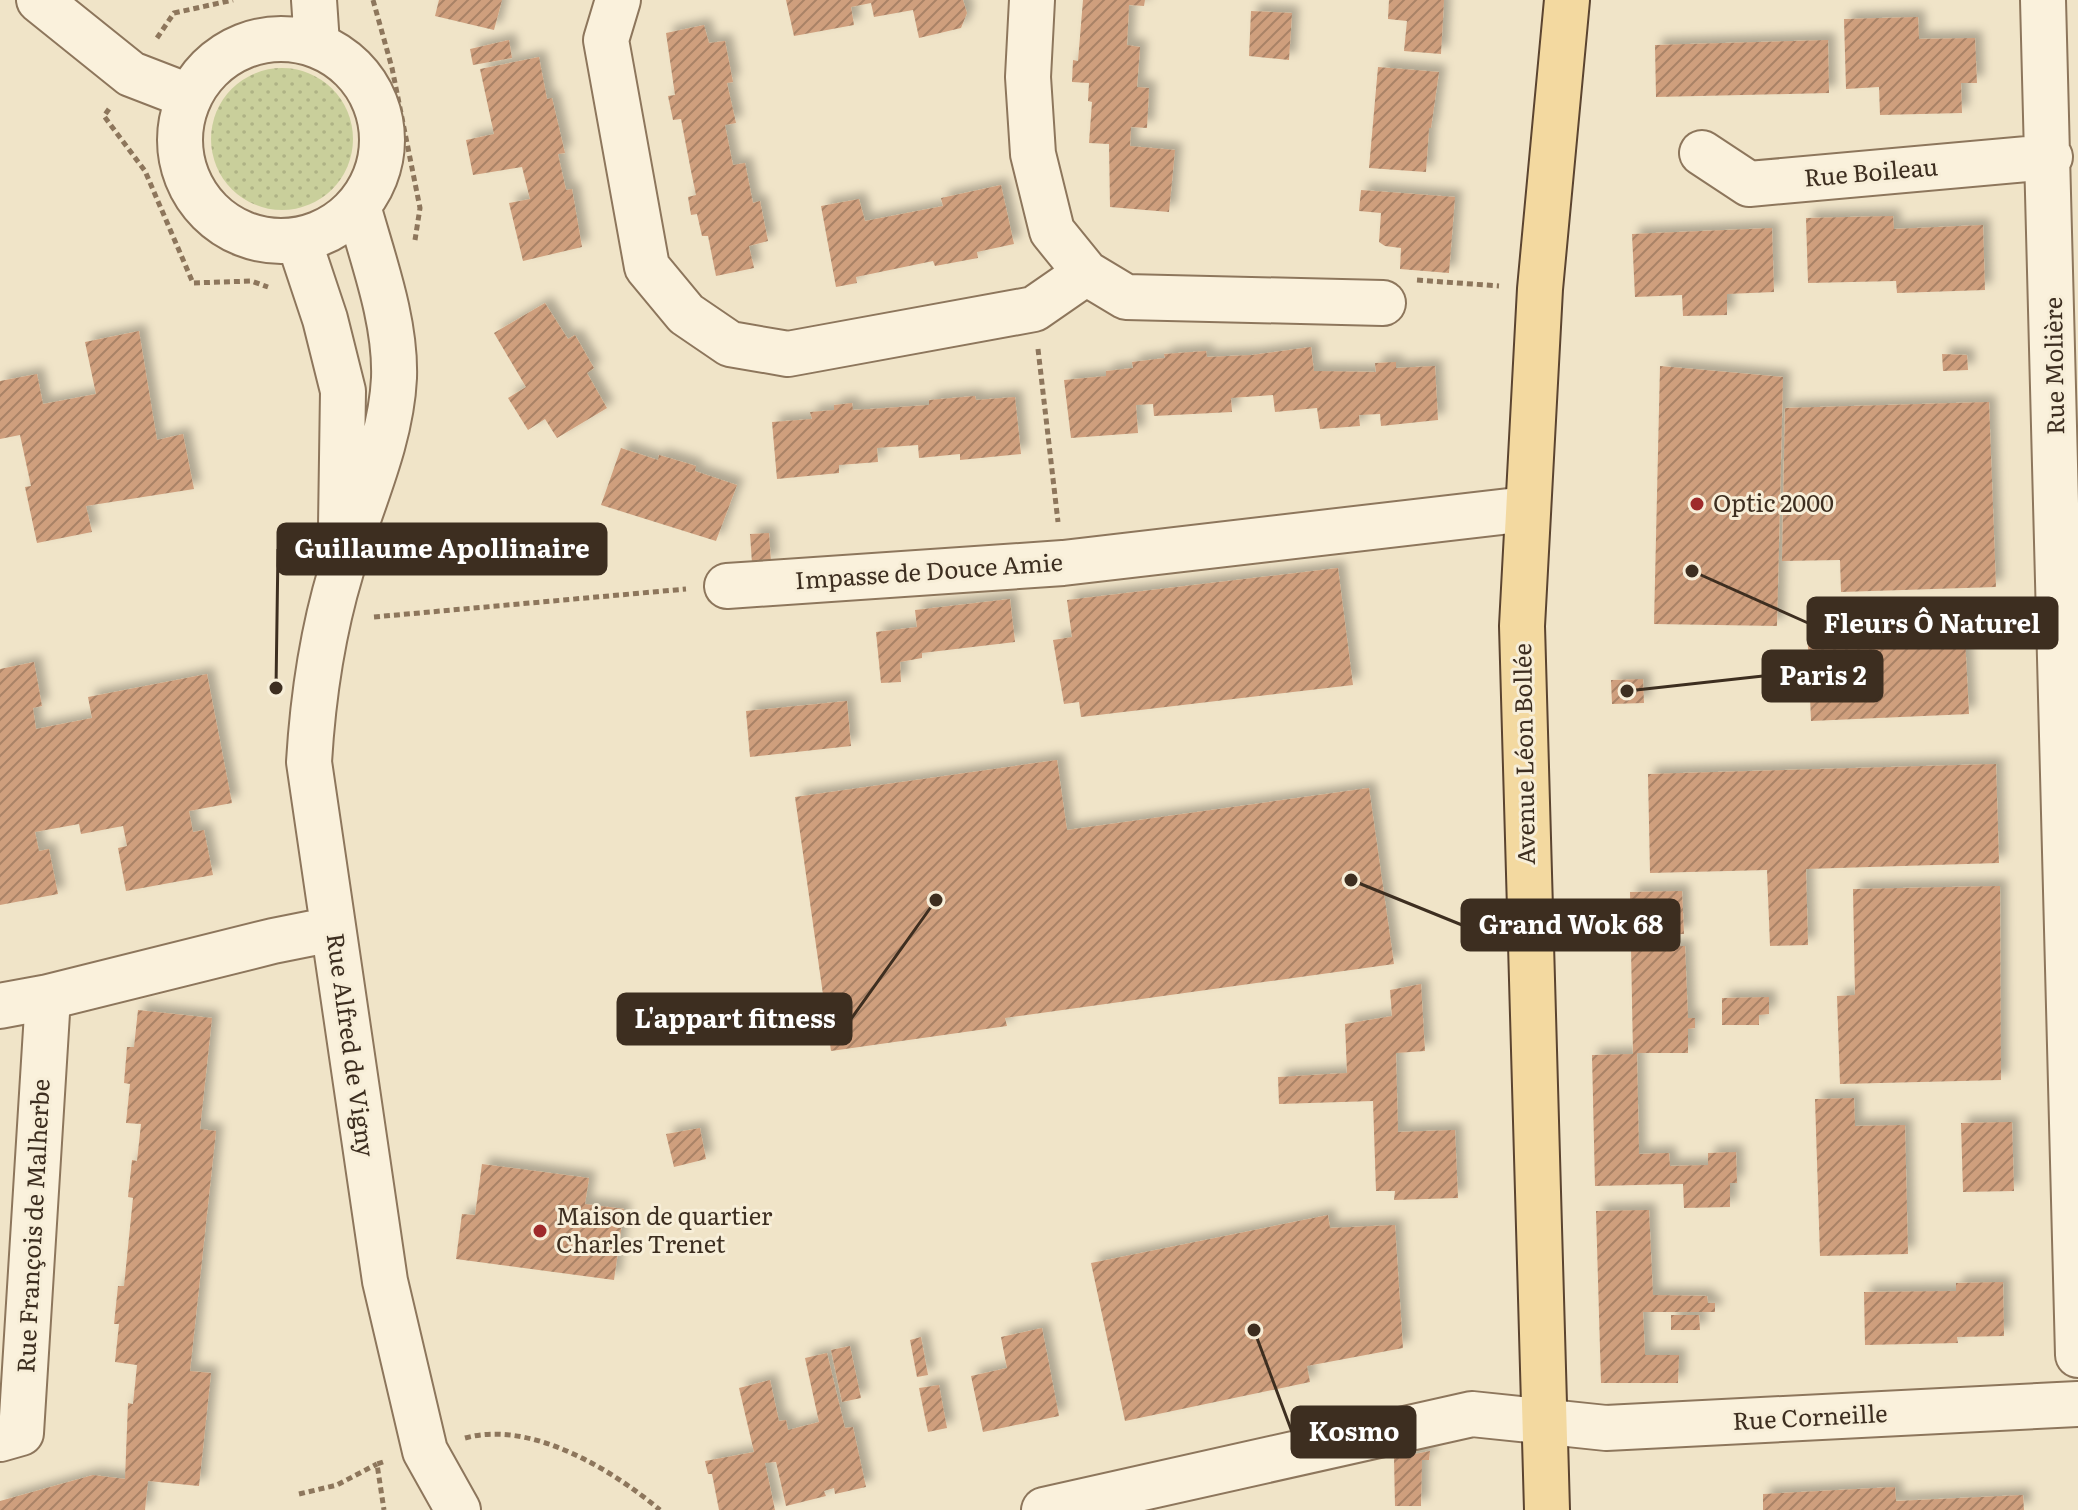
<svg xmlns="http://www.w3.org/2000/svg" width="2078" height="1510" viewBox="0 0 2078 1510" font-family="Literata,serif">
  <defs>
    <pattern id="grass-dots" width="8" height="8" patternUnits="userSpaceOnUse" patternTransform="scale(2)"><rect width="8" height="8" fill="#c9cf9b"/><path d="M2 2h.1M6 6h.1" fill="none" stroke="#aeb285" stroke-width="1.8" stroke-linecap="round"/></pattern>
    <pattern id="building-hatch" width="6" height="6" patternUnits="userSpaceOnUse" patternTransform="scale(2)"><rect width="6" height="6" fill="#cf9f7d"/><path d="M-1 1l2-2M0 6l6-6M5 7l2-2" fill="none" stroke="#a98266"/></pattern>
    <filter id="shadow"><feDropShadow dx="7" dy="-7" stdDeviation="4" flood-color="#0004"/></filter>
  </defs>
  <rect width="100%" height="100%" fill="#f0e4c8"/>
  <path fill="url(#grass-dots)" d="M211 139a71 71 0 1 1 142 0a71 71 0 1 1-142 0Z"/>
  <path fill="url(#building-hatch)" filter="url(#shadow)" d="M439,0h63l-8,30 -59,-14z
    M786,0h177l4,13 -6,15 -42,10 -6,-28 -39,7 -3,-14 -20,4 3,18 -60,11z
    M1083,0h62l-1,6 -15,-1 -2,40 13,2 -3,40 12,1 -2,40 -16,-1 -1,19 45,4 -6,62 -59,-5 -1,-63 -20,-1 3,-41 -4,-1 1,-18 -17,-1 1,-22 5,1z
    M1389,0h55l-3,54 -37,-3 3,-30 -19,-2z
    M1251,11l41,2 -3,47 -40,-4z
    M1918,17l1,22 56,-1 2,45h-16l1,30 -82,2 -1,-28 -33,2 -2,-70z
    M704,25l5,18 16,-2 8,41 -6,1 9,40 -11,2 8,40 12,-2 8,40 7,-2 8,40 -19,5 5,22 -38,8 -8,-40h-6l-5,-22 -6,1 -3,-18 8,-2 -5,-24 -10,-52 -8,1 -5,-24 7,-1 -9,-62z
    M509,40l3,18 -39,7 -3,-16z
    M1828,40l1,53 -173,4 -1,-52z
    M539,57l8,42 5,-1 13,55 -7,1 8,36 6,-1 10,58 -59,14 -14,-58 21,-4 -8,-32 -49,8 -7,-35 28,-6 -14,-65z
    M1378,67l61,5 -8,56h-2l-3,44 -57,-4z
    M1001,185l13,59 -37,8 1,6 -43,8 -2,-5 -77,16 1,6 -21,4 -15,-81 38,-7 6,22 78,-15 -2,-8z
    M1361,190l94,7 -6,76 -49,-4 1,-21 -16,-2 -6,-4 2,-29 -22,-2z
    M1893,216l1,13 89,-4 2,65 -88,3 -1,-12 -88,2 -2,-65z
    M1772,228l2,64 -47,2v21l-44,1 -1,-21 -47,2 -3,-63z
    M545,303l23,36 7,-4 19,33 -7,5 20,35 -50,30 -12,-19 -17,11 -20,-32 18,-11 -32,-54z
    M139,331l18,109 26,-6 11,55 -108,17 6,26 -55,11 -12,-56 6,-1 -11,-51 -20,4v-58l37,-7 6,30 53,-10 -11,-52z
    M1311,347l3,24 62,1 -1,-9 21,-1v6l39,-2 3,54 -57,6 -1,-12 -21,1 1,11 -40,3 -3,-21 -42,4 -2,-17 -42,3 1,14 -78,4 -1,-12 -17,1 2,28 -67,5 -7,-58 42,-4v-5l27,-3 -1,-6 33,-4 -1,-4 42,-3 1,6 45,-2z
    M1942,354l25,1 1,15 -25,1z
    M1660,366l123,11 -6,249 -123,-2z
    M975,396l1,4 39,-3 6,57 -61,6v-6l-41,4 -1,-13 -41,3 1,14 -39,3v8l-62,6 -5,-57 40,-3 -2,-7 24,-2v-5l18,-2 1,7 17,-1 59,-4v-5z
    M1989,402l7,185 -155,5 -1,-32 -58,1 3,-153z
    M621,448l37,12 1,-5 24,7 13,4 -1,5 42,14 -21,56 -115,-36z
    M769,533l2,29 -19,1 -2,-29z
    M1338,568l15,117 -272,32 -2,-15 -15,2 -11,-64 19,-3 -5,-37z
    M1010,599l5,43 -93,11v5l-22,4 1,20 -20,1 -5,-51 41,-5 -2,-17z
    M1964,618l5,96 -158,7 -4,-97z
    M34,662l8,44 -9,2 3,21 56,-11 -4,-21 119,-23 25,129 -43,8 4,21 11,-2 9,45 -87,16 -8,-43 9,-2 -4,-20 -42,8 -2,-10 -44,8 4,19 10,-2 9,45 -58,11v-236z
    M1643,679l1,24 -32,1 -1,-24z
    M847,701l4,45 -101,11 -4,-46z
    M1057,760l10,70 302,-42 25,176 -389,54 2,8 -176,25 -36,-254z
    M1996,764l3,99 -193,6 2,76 -38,1 -3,-76 -117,3 -2,-99z
    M2000,886l1,194 -161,4 -3,-88 18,-1 -2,-106z
    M1682,891l2,43 -53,2 -1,-44z
    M1685,946l3,72h7v10l-7,1v24h-51l2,101 30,-1 1,13 38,-1v-12l28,-1 1,31h-7v24l-46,1 -1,-24 -88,2 -3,-131 41,-1 -2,-106z
    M1421,984l4,67 -29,2 2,79 57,-2 3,68 -64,2 1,-9h-19l-3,-90 -94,3 -1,-27 69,-4 -2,-49 47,-8 -2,-26z
    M1769,997v17l-10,1v10h-37v-27z
    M138,1010l74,8 -12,111 16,2 -26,240 21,2 -12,113 -51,-5 -3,29h-145v-9l93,-26 32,4 3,-76 5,1 4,-39 -22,-3 4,-38h-5l4,-38h6l9,-88 -5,-1 4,-37 5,1 4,-37 -15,-1 4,-39 -6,-1 3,-36h7z
    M1854,1098l1,28 50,-1 3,129 -88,2 -5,-157z
    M2012,1122l2,69 -51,1 -2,-69z
    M700,1128l6,31 -32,8 -8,-33z
    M482,1164l107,14 -4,26 39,5 -10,71 -158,-21 6,-45 13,1z
    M1649,1210l4,85 54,1 1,7h7v9h-72l2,43h34l-1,28h-77l-5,-172z
    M1328,1215l2,13 65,-3 8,123 -96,18 3,16 -185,39 -34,-158z
    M2003,1282l1,54 -47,1 1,6 -93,2 -1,-53 92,-1v-8z
    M1671,1315h28l1,15h-29z
    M1042,1328l17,88 -76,16 -12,-56 36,-8 -6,-31z
    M921,1337l7,38 -11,2 -7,-37z
    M850,1346l11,52 -19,4 -11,-52z
    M827,1353l18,75 8,-1 13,60 -31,7 -1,-6 -10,3 2,5 -40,10 -10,-44 -11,1 10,47h-56l-7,-36h-4l-3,-13 49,-9 -15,-64 31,-8 9,41 7,-1 2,10 31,-8 -14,-64z
    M939,1385l8,43 -19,4 -9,-44z
    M1430,1451l-1,9h-7l-1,46h-26l-1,-48z
    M1895,1487l1,14 127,-6 1,15h-261v-16z"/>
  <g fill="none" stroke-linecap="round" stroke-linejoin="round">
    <g stroke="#8d765c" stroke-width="48">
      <path id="minor" d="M39,0l92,74 57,22
        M314,0l3,44
        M618,0l-12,40 41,227 39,47 44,30 58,10 246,-45 52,-36
        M1032,0l-4,77 5,77 19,77 34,42 40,24 257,6
        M2043,0l35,1355
        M180 140a101 101 0 1 1 202 0a101 101 0 1 1-202 0Z
        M1702,153l47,31 301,-27
        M358,206c15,54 38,115 36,172 -3,66 -35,130 -53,193 -19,63 -28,124 -32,191l76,519 40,170 33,59
        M299,241l26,78 18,72 -2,134
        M727,586l336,-23 463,-54
        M48,997l225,-56 60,-12
        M0,1006l48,-9 -27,436 -21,6
        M1044,1510l428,-96 134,14 472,-24"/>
    </g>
    <g stroke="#5b4430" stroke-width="48">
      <path id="major" d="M1547,1510l-25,-884 18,-337 27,-289"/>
    </g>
    <path stroke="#8d765c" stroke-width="5" stroke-dasharray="6 4" stroke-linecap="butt" d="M373,0l19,68 28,140 -5,32
      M157,38l17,-25 59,-13
      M109,109l-5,7 41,55 48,112 58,-2 17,6
      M1417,280l82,6
      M1038,349l20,173
      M374,617l312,-28
      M465,1438c66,-18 146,31 195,72
      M383,1462l-6,2 7,46
      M299,1494l38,-9 40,-21"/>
    <use href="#minor" stroke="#faf1dc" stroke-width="44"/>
    <use href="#major" stroke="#f3d9a0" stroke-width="44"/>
  </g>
  <g fill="#9e2a2b" stroke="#f7eed8" stroke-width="3">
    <circle cx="1697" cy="504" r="8"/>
    <circle cx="540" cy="1231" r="8"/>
  </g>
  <g text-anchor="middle" stroke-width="6" stroke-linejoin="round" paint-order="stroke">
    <g font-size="24" fill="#3d2e20" stroke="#f7eed8">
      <text transform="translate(1871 173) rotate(-5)" y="8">Rue Boileau</text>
      <text transform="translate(2055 366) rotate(-91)" y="8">Rue Molière</text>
      <text transform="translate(929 572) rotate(-4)" y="8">Impasse de Douce Amie</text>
      <text transform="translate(1525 754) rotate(-91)" y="8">Avenue Léon Bollée</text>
      <text transform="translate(350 1045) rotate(82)" y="8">Rue Alfred de Vigny</text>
      <text transform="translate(34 1226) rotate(-87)" y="8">Rue François de Malherbe</text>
      <text transform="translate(1810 1418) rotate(-3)" y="8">Rue Corneille</text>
    </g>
    <g font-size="24" fill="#3d2e20" stroke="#f7eed8" text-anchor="start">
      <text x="1713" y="512">Optic 2000</text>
      <text x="556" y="1225">Maison de quartier<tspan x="556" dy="28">Charles Trenet</tspan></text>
    </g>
  </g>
  <path fill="none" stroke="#3d2e20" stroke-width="3" d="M276 688L278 549M1692 571L1808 623M1627 691L1763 676M1351 880L1462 925M936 900L851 1019M1254 1330L1292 1432"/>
  <g fill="#3d2e20" stroke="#f7eed8" stroke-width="3">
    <circle cx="276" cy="688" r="8"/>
    <circle cx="1692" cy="571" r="8"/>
    <circle cx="1627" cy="691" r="8"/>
    <circle cx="1351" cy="880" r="8"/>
    <circle cx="936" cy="900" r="8"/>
    <circle cx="1254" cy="1330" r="8"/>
  </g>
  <g fill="#3d2e20" stroke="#3d2e20" stroke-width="3">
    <rect x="278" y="524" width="328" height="50" rx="8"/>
    <rect x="1808" y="598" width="249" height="50" rx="8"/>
    <rect x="1763" y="651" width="119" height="50" rx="8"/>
    <rect x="1462" y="900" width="217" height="50" rx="8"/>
    <rect x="618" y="994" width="233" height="50" rx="8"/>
    <rect x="1292" y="1407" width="123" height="50" rx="8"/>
  </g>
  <g font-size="26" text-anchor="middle" font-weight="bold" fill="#fff">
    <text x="442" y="558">Guillaume Apollinaire</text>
    <text x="1932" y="633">Fleurs Ô Naturel</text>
    <text x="1823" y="685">Paris 2</text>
    <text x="1571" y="934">Grand Wok 68</text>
    <text x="735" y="1028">L'appart fitness</text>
    <text x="1354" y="1441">Kosmo</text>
  </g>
</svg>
